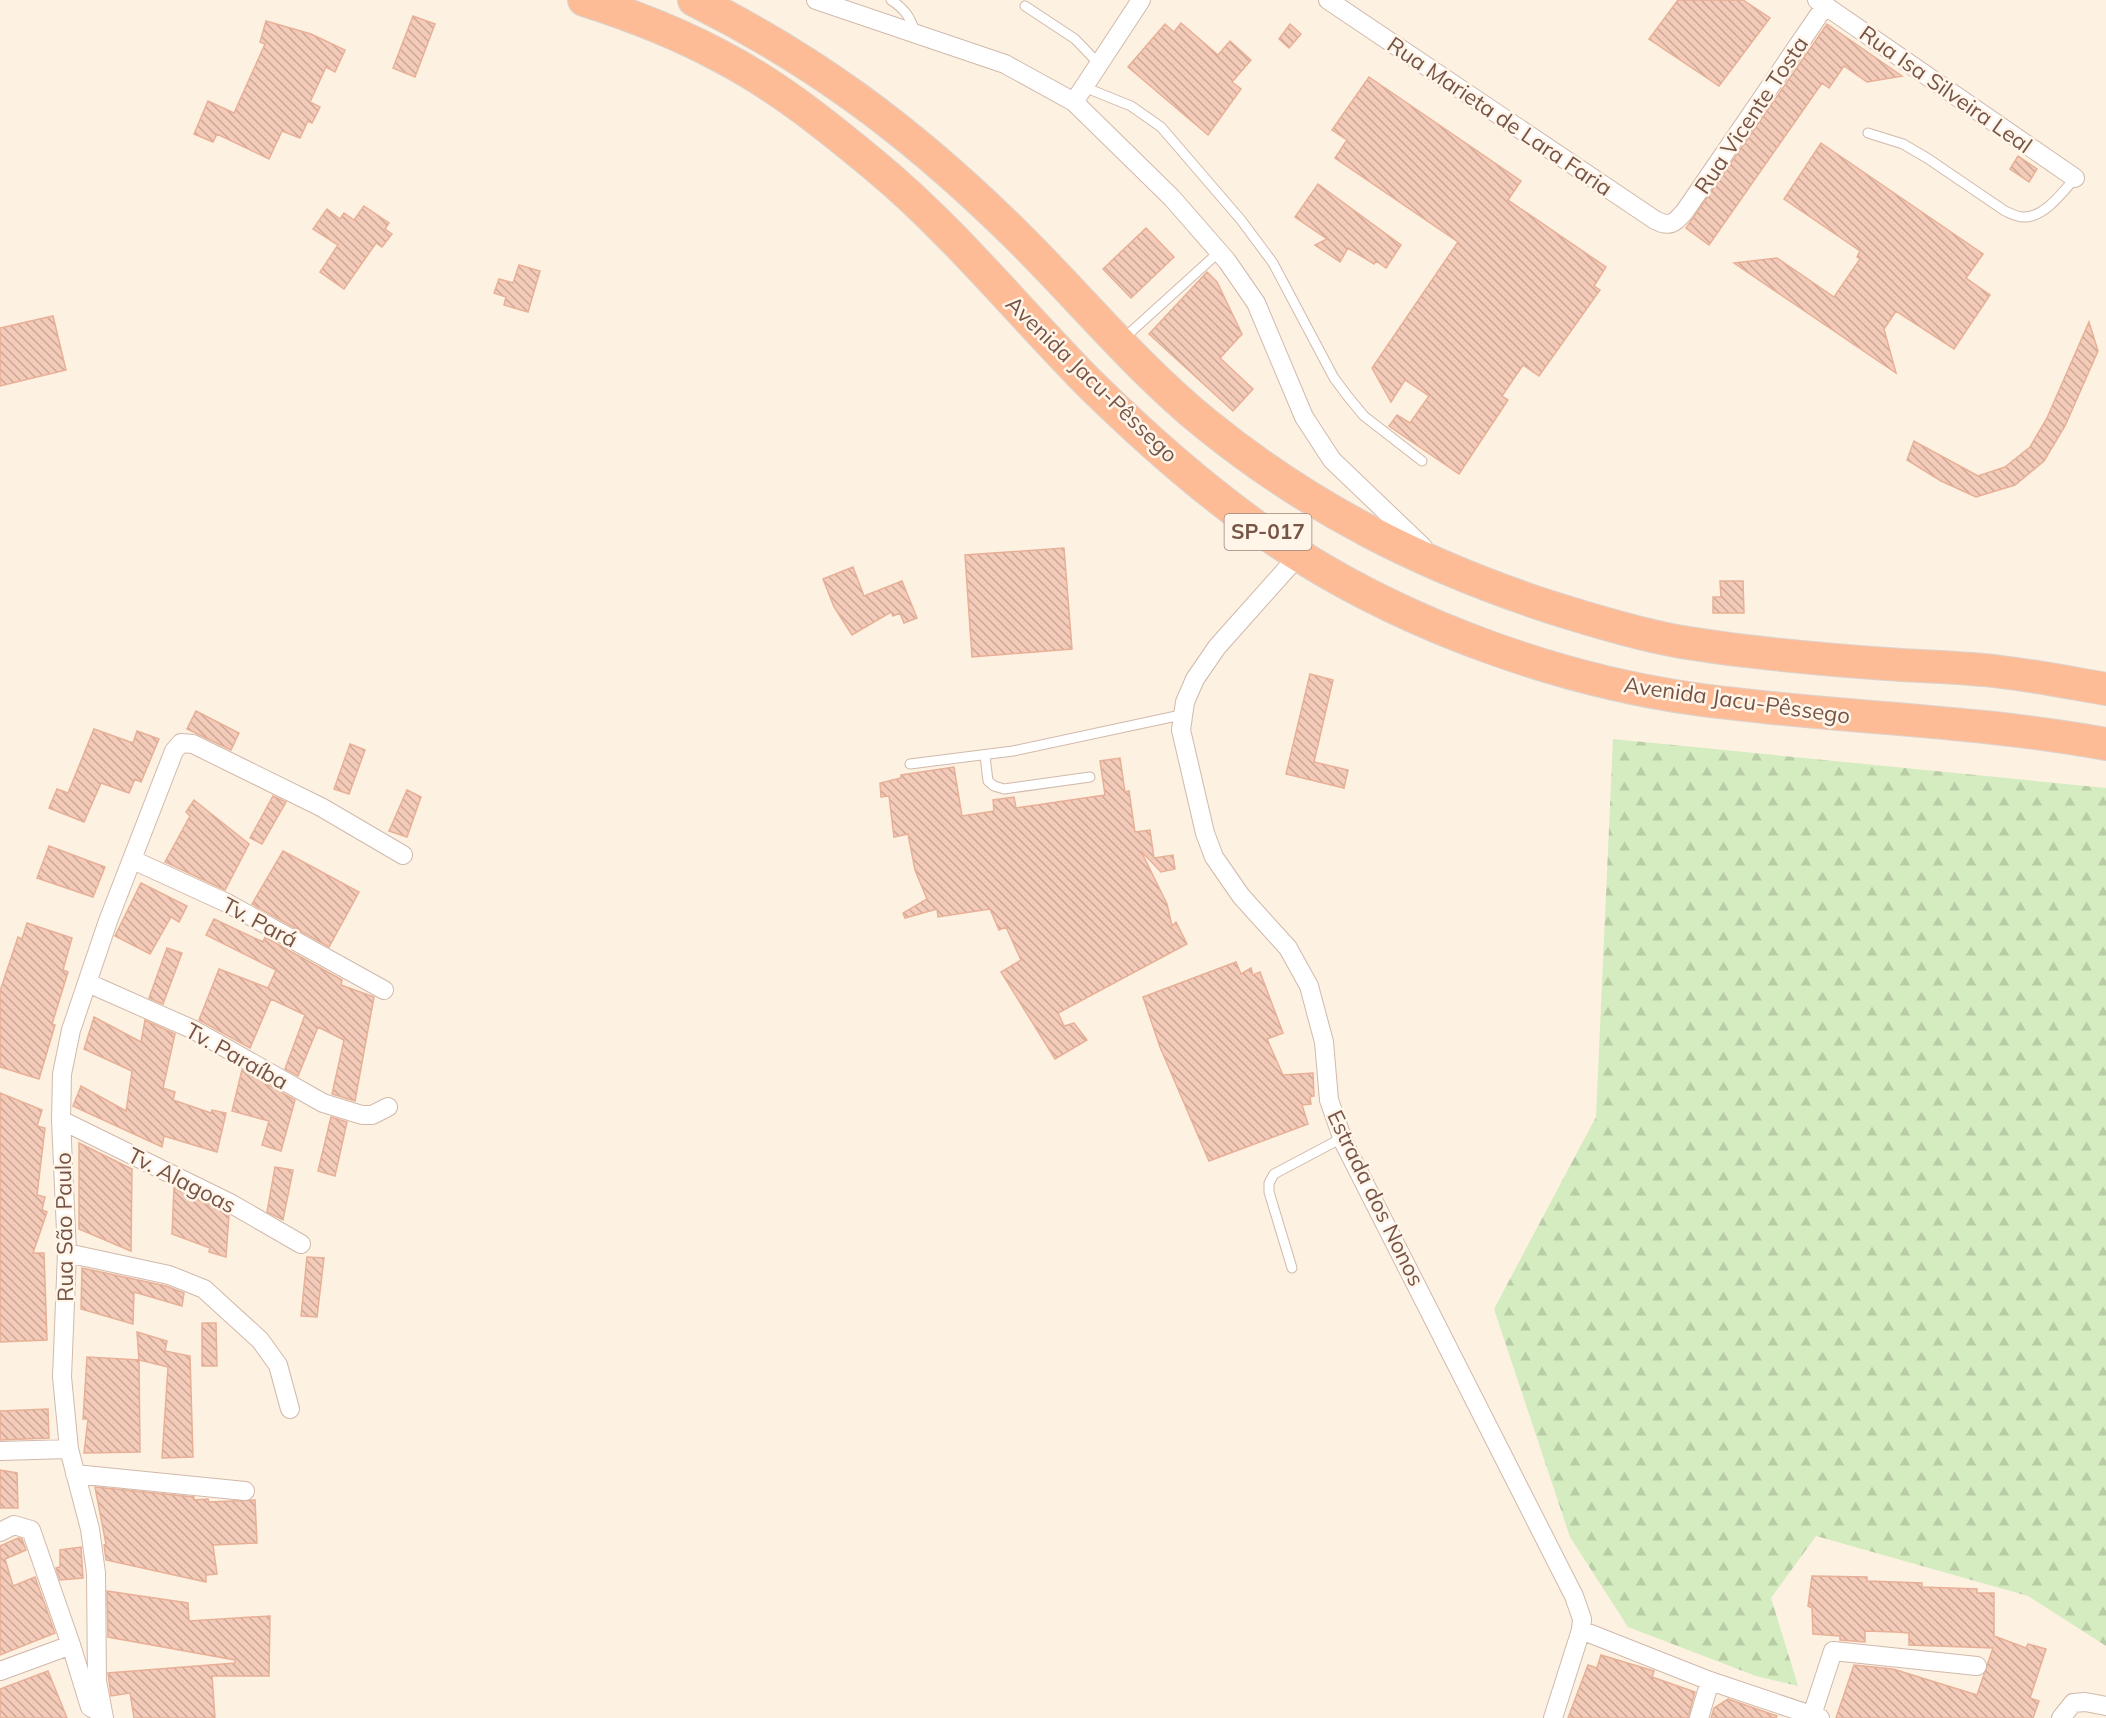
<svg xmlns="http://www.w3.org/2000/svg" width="2106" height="1718" viewBox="0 0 2106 1718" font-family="Mulish,sans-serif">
  <defs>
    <pattern id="forest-firs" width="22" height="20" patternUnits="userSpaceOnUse" patternTransform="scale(1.5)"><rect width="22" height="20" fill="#d4ecbf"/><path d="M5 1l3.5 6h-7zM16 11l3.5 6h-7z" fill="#b9cca6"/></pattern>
    <pattern id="building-back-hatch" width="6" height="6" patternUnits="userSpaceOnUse" patternTransform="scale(1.5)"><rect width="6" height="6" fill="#f4cbb8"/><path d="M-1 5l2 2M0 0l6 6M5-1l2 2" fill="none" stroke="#caa797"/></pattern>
  </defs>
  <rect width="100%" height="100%" fill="#fdf1e2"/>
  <path fill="url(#forest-firs)" d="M1613,739l493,49v858l-78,-50 -212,-60 -45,62 27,88 -42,-10 -128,-49 -58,-90 -76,-228 102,-192z"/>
  <path fill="url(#building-back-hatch)" stroke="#e8b097" stroke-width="1.5" d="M1678,0h65l27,18 -51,68 -70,-47z
    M413,16l22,8 -20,53 -22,-9z
    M266,21l45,13 34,16 -10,22 -9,-5 -16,35 10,5 -8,16 -4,-2 -8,17 -18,-7 -13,28 -52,-25 -4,8 -19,-8 14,-33 26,12 31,-69 -5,-2z
    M1181,23l37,32 12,-14 21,19 -19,22 9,7 -33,46 -80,-68 37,-43 9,8z
    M1290,24l11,10 -12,14 -10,-9z
    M1827,24l75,52 -35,6 -23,-16 -15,22 -7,-5 -113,162 -23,-17z
    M1369,77l152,104 -13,19 98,67 -12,19 6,4 -61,86 -16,-11 -21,31 6,4 -49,74 -70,-48 8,-11 13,8 19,-27 -24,-16 -14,22 -19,-34 86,-126 -123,-84 12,-18 -15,-10z
    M1821,143l162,111 -17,24 24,17 -36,54 -58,-38 -12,18 12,44 -162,-110 43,-5 57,39 26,-38 -3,-2 3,-6 -76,-52z
    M2018,156l19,13 -8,13 -19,-13z
    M1318,184l83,61 -15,23 -10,-7 -2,3 -26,-16 -8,14 -25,-17 12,-6 -32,-22z
    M364,206l25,17 -4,6 7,5 -10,13 -6,-4 -32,46 -24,-17 18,-27 -25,-16 14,-20 13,10 4,-6 10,7z
    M1146,228l28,29 -43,41 -28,-29z
    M519,265l21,6 -12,41 -24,-7 2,-8 -12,-4 5,-14 14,4z
    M1207,272l10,10 25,52 -22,24 33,31 -20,22 -84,-77z
    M53,316l13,54 -66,16v-58z
    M2089,322l9,29 -33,75 -21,35 -29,24 -39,12 -35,-16 -34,-21 7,-19 64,35 27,-9 25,-20 17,-29z
    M1064,548l8,101 -100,8 -7,-102z
    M853,567l11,29 38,-15 15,37 -13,5 -4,-10 -7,3 -2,-4 -39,23 -18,-28 -11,-28z
    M1720,581h23l1,32h-31v-16h8z
    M1310,674l23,6 -19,82 34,8 -4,18 -58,-14z
    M196,711l43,22 -8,17 -44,-21z
    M94,729l39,14 4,-12 22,8 -18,43 -6,-3 -6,14 -28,-10 -17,39 -35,-14 8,-19 11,4z
    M350,744l15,6 -16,44 -15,-5z
    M1120,758l5,34 4,-1 6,41 15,-2 4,28 19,-3 2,14 -14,3 -20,-21 26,53 5,22 4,-4 11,22 -129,69 6,13 10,-3 13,17 -32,19 -54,-87 20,-12 -15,-33 -7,3 -9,-21 -52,8 -1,-8 -32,9 -2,-5 24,-14 -12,-29 -7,-36 -14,3 -5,-41 -8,1 -1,-14 21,-5v-3l53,-8 8,49 32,-5 -1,-11 21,-3 2,11 89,-13 -5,-34z
    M407,790l14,7 -14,40 -18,-6z
    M273,796l13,6 -24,42 -12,-6z
    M194,800l55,44 -24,46 -60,-28 25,-46 -4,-4z
    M49,846l56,21 -12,30 -56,-19z
    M283,851l76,41 -30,55 -77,-43z
    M141,883l46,23 -8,16 -8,-5 -21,37 -35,-18z
    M214,919l49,23 2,-5 77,43 -1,5 33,12 -19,104 -23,-7 12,-54 -26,-13 -20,49 -13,-7 20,-54 -34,-16 -21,49 -51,-28 20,-51 49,19 8,-18 -70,-35z
    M27,923l45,15 -9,32 5,2 -16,52 3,1 -16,54 -39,-12v-76l18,-54 4,2z
    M167,948l15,5 -19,51 -14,-6z
    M1236,962l5,12 10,-6 2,7 7,-3 23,61 -16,6 16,36 30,-2 1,23 -4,1 1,7 -9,1 6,19 -99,37 -49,-114 -17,-50z
    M94,1017l47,25 4,-22 30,14 -12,54 12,4 -2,8 38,13 1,-3 14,3 -9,39 -53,-16 -2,11 -89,-41 8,-20 45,25 6,-40 -48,-22z
    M242,1070l53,30 -14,51 -19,-6 7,-24 -37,-10z
    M0,1093l42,17 -5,16 8,2 -8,67 8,2 -3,13 5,2 -14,41h11l3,87 -47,2z
    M331,1117l16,5 -12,54 -17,-5z
    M79,1143l53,26 -1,82 -52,-22z
    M275,1167l18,3 -10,50 -16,-8z
    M174,1188l55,27 -3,42 -17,-5 1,-4 -38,-14z
    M307,1257l17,1 -7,59 -16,-1z
    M82,1268l84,18 18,7 -2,13 -48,-14 -1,32 -52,-15z
    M202,1323h14l1,43h-15z
    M137,1332l30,9 -2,10 25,5 3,101 -31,1 6,-91 -29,-7z
    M87,1357l52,3 1,92 -56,1 4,-34h-5z
    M48,1409l1,29 -49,2v-29z
    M0,1470l17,3 1,35h-18z
    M95,1487l99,10v3l14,-1 1,3 46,-2 2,43 -44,2 4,29 -11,1v7l-100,-22 -2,-15 2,-1z
    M18,1538l4,1 4,11 -21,9 8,27 22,-9 20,56 -55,22v-109z
    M81,1547l2,31 -23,2 -4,-12 4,-1v-17z
    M1812,1576l55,1v4l55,2v4l55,2v4h17v43l32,12 2,-4 18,5 -16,49 9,3 -6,17h-197l18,-53 39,4 84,26 16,-47 -84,-3v-12l-14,-1 -30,-1v11l-25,-2v-4l-27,-2 -1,-26 -4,-2z
    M107,1591l81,12 1,18 81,-5 -1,60h-57l3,42h-81l-4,-25 -19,3 -3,-23 127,-10v-3l-127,-23z
    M1601,1655l53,16 -2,6 43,15 -7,26h-120l20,-53 9,3z
    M48,1671l19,47h-67v-29z
    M1728,1699l49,17 -1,2h-65l3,-10z"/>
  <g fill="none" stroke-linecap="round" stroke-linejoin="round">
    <g stroke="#d1b9ab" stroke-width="11">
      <path id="service" d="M891,0c14,9 19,17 24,32
        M1025,6l50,33 24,25
        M1084,87l47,19 30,21 80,93 32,43 61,115 15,20 15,18 58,45
        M1868,133l35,11 24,14 78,53c5,2 12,6 18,6 21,1 40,-25 52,-39
        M1123,339l96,-87
        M985,756l3,25 6,5 10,3 86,-12
        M910,764l103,-13 168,-36
        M1292,1268l-23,-76v-9l5,-9 68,-36"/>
    </g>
    <g stroke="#d1b9ab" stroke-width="20">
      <path id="minor" d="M816,0l189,64 69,38 98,96 55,63 29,42 48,114 28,43 91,87
        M1328,0l327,220c15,8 20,3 30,-9l140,-205
        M1817,0l258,178
        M1074,102l67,-102
        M1299,555l-82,92 -22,32 -10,23 -4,28 24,103 9,24 27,39 47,52 21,38 15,56 5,58 15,43 230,453 8,23 -1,11 -28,88
        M133,860l94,43 157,87
        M88,983l106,47 129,73 39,12h10l16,-8
        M61,1120l169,83 71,41
        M67,1253l102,22 35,14 56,51 18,25 12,44
        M0,1451l69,-2
        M75,1474l170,17
        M0,1532l14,-7 17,5 40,115
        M1581,1630l129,51 110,37
        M0,1671l71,-26 19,62 13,7
        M1812,1715l21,-64 144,15
        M104,1718l-7,-37 -1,-108 -6,-44 -21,-80 -7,-72 5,-124 -6,-133 1,-46 9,-44 37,-109 66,-170 7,-8 12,1 128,63 82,48
        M1699,1718l11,-37
        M2061,1718l12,-15 12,-1 21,4"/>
    </g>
    <g stroke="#dbd3cf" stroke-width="34">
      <path id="trunk" d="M584,0c47,15 94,33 138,57 54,28 104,68 151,107 79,65 144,146 216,219 63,62 136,126 211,173 115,72 260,124 395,143 136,19 275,20 411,45
        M694,0c120,60 214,130 310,223 68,65 128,141 202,201 105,85 216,141 344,183 41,13 83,26 126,34 70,12 141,18 211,23 38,3 77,3 114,8 35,4 70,11 105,17"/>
    </g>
    <use href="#service" stroke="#fff" stroke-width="9"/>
    <use href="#minor" stroke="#fff" stroke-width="18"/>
    <use href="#trunk" stroke="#fdbc96" stroke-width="32"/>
  </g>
  <g text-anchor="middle" stroke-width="5" stroke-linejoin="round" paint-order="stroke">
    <rect fill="#fff5e9" stroke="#9f8478" stroke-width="1.5" x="1224.5" y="514" width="87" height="36" rx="4.5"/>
    <g font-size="21" font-weight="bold" fill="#765447">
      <text x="1268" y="539">SP-017</text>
    </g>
    <g font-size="22" fill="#765447" stroke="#fff5e9">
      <text transform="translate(1946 89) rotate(35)" y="8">Rua Isa Silveira Leal</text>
      <text transform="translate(1751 115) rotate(-56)" y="8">Rua Vicente Tosta</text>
      <text transform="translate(1500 116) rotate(34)" y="8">Rua Marieta de Lara Faria</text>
      <text transform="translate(1092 379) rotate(44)" y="8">Avenida Jacu-Pêssego</text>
      <text transform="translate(1737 700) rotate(8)" y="8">Avenida Jacu-Pêssego</text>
      <text transform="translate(260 922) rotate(28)" y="8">Tv. Pará</text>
      <text transform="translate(237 1056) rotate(29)" y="8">Tv. Paraíba</text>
      <text transform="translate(182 1180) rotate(27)" y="8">Tv. Alagoas</text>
      <text transform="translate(1376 1198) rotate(64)" y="8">Estrada dos Nonos</text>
      <text transform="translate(64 1227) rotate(-91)" y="8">Rua São Paulo</text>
    </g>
  </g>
</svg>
